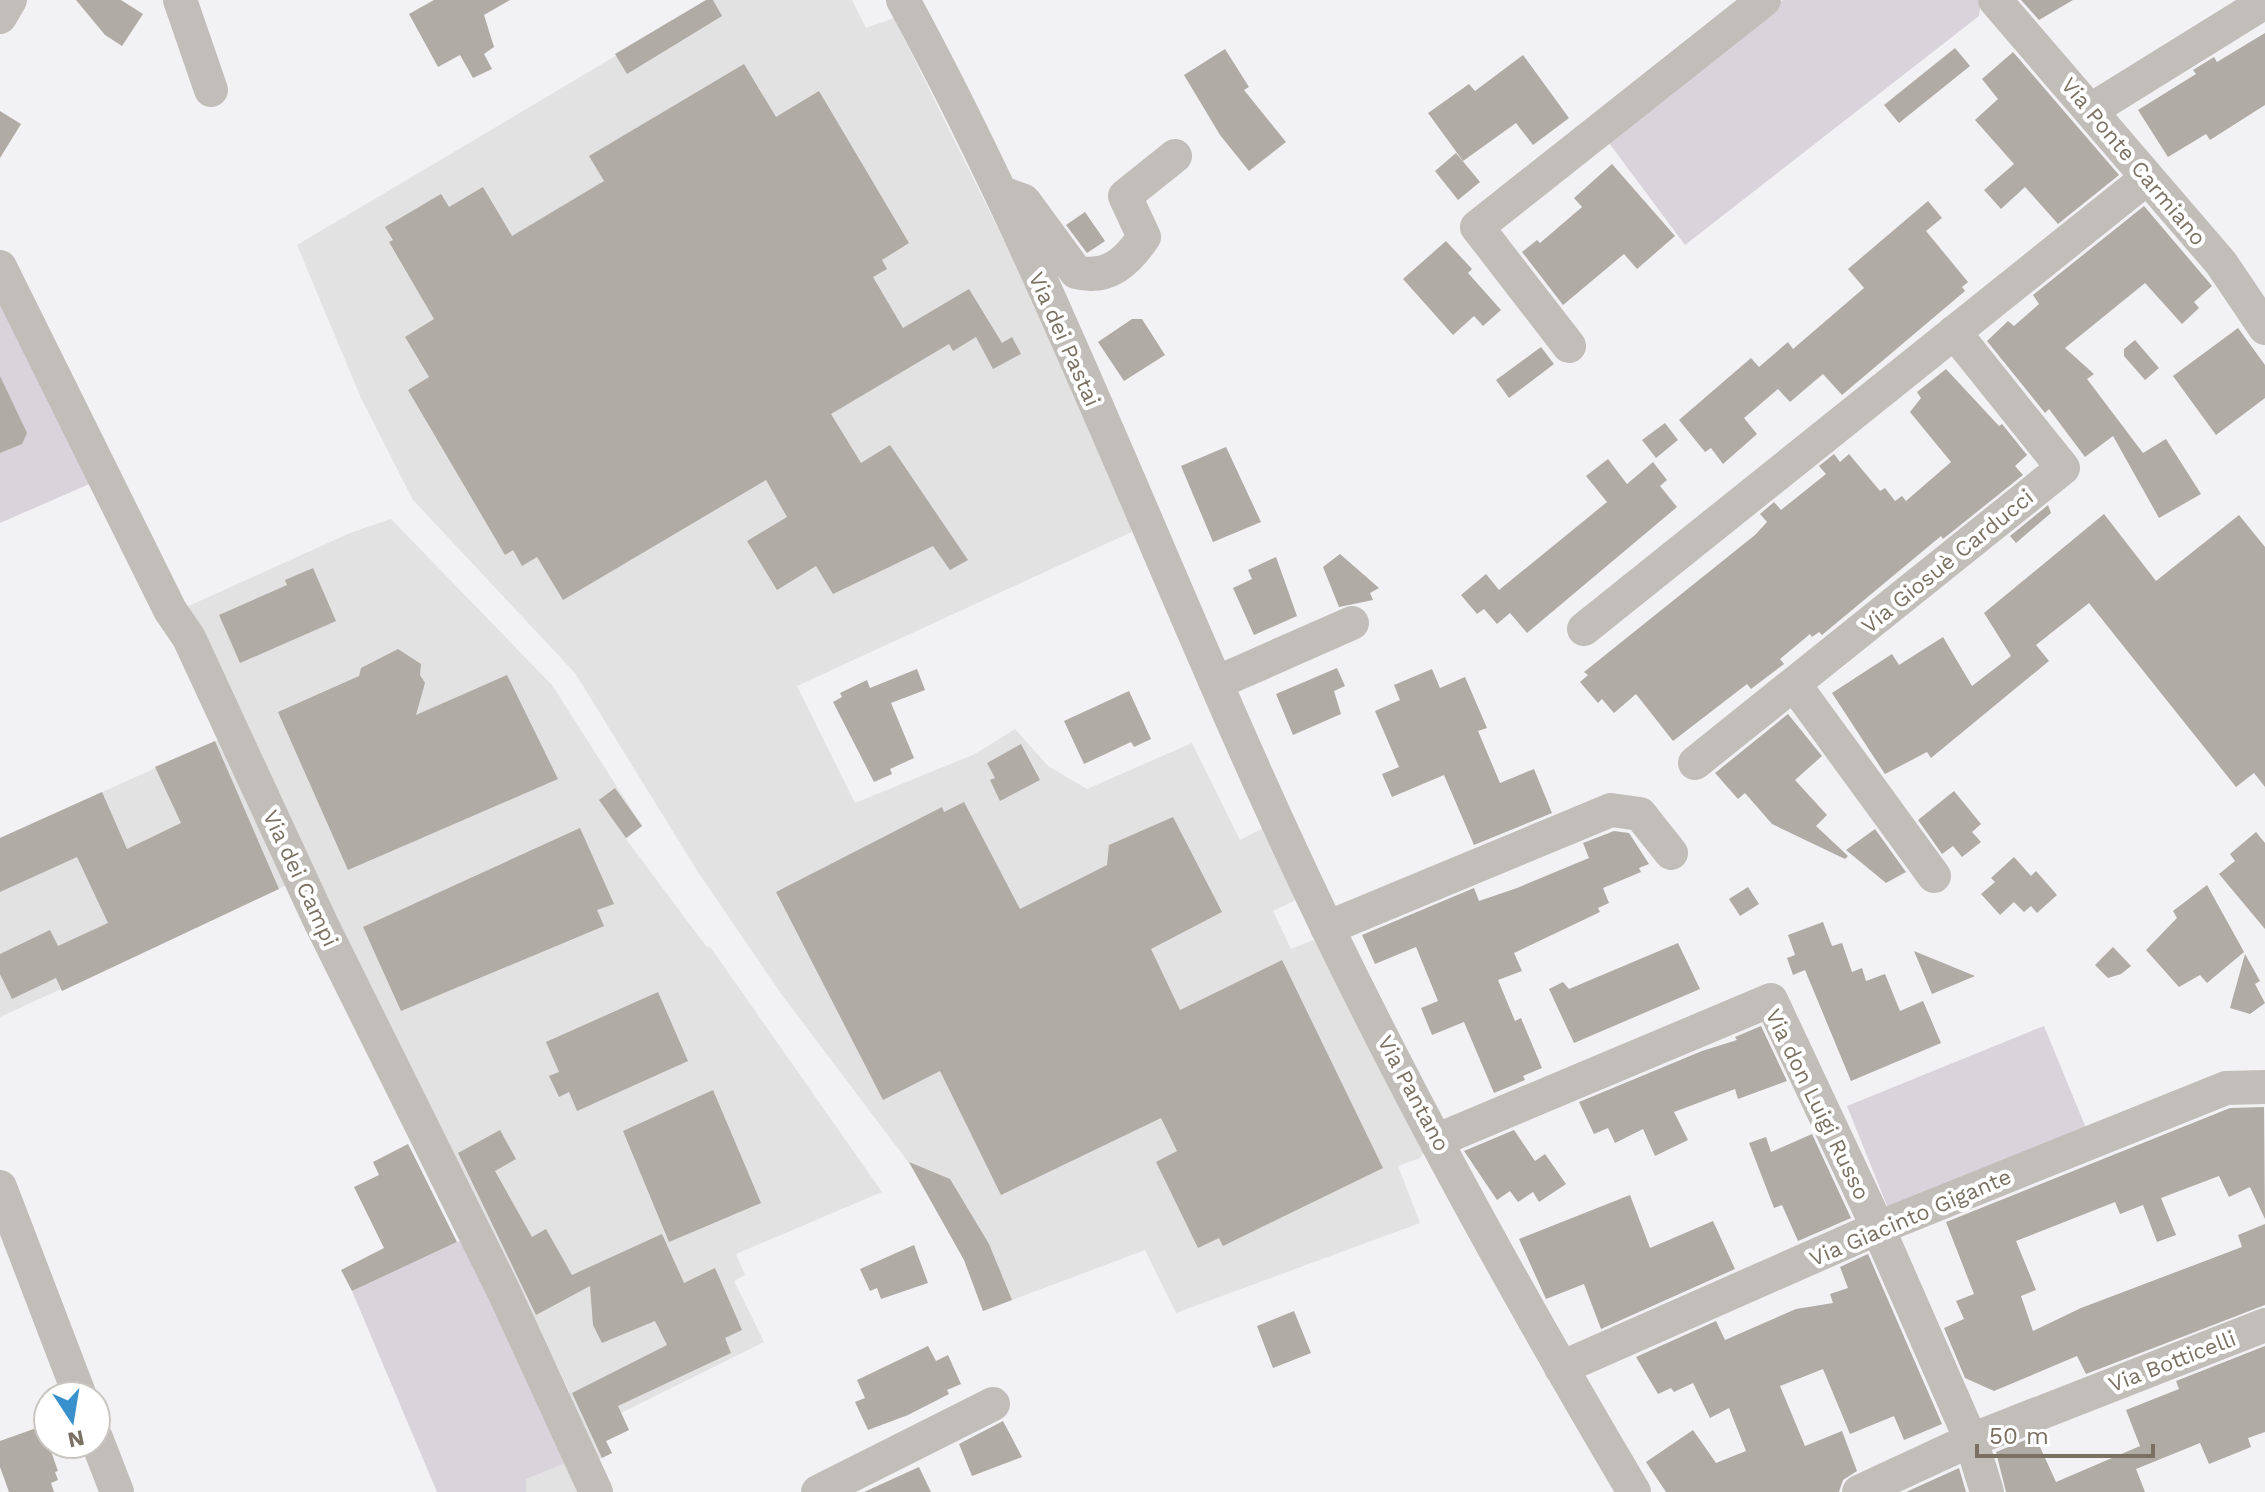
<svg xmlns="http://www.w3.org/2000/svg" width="2265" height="1492" viewBox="0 0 2265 1492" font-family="'Work Sans',sans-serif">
  <rect width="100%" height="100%" fill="#f2f1f4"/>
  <path fill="#e2e2e2" d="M710,0h142l14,28 28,-10 150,304 92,208 -339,156 58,117 120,-49 40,-25 33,37 39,23 105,-46 48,97 25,-13 35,71 -27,13 18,38 25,-10 110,210 -6,9 -22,8 22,57 -244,90 -31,-63 -162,61 -19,-51 -55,-97 -127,-168 -84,-123 -123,-199 -162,-173 -52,-102 -64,-153z
    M391,519l161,166 90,141 -16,13 80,107 5,2 171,244 -146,62 9,21 -11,6 30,61 -143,71 8,17 -23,11 6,12 -25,12 -21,-69 4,-3 -15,-30 -13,6 -360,-760 168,-76z
    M218,740l73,143 -291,134v-179z
    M571,1461l20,31h-65l-1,-13z"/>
  <path fill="#d9d3db" d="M1783,0h198l-2,16 -294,229 -79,-106z
    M0,285l94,197 -94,41z
    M2044,1026l44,107 -198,80 -43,-107z
    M464,1239l107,222 -45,18v13h-89l-85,-201z"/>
  <path fill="#b0aba4" d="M76,0h45l22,14 -21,32 -17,-11z
    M434,0h76l-26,15 10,32 -10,7 8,15 -19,9 -13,-23 -22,12 -29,-53z
    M706,0h7l9,16 -95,58 -12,-20z
    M2021,0h52l-34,20z
    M2265,33v72l-55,35 -4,-6 -38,23 -30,-47 58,-36 -3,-4 21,-13 3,5z
    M1955,48l15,18 -71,57 -15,-18z
    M1225,49l24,38 -5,3 42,52 -37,29 -29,-36 -36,-60z
    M2013,52l106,123 -61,49 -33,-37 -24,22 -17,-19 30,-26 -39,-44 23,-21 -16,-20z
    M1523,55l46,63 -36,27 -17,-22 -53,38 -35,-48 41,-29 6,7z
    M744,64l32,53 43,-26 90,152 -27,17 5,9 -14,8 30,51 66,-39 33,54 10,-6 9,17 -28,15 -17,-32 -23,14 -4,-7 -118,70 30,49 29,-18 78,115 -18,10 -17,-24 -100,48 -17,-28 -39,24 -30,-49 40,-24 -21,-37 -203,120 -26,-43 -15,9 -9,-16 -8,5 -97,-165 21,-13 -24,-40 29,-18 -45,-77 4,-2 -8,-13 56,-33 8,13 34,-20 29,49 92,-55 -15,-25z
    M0,111l21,13 -21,34z
    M1456,153l24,29 -22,18 -23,-29z
    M1612,164l63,72 -38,33 -13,-15 -61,51 -41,-53 15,-12 3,3 42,-36 -8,-9z
    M1928,201l14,17 -16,13 42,51 -6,5 3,4 -123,104 -19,-21 -33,28 -12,-13 -34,29 13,16 -34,30 -12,-16 -6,4 -26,-32 72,-62 8,9 29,-25 5,7 71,-61 -16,-19z
    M2144,206l68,80 -18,16 5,6 -17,16 -37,-41 -80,65 29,26 -7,5 56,74 23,-14 35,55 -42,24 -46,-82 -28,21 -36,-48 -4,4 -58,-72 21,-20 6,5 25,-22 -6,-9z
    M1085,212l20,29 -18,12 -21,-28z
    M1446,241l26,28 -4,4 33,37 -18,16 -9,-10 -21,19 -50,-56z
    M1132,319h10l23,36 -41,26 -26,-39z
    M2238,328l27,37v33l-49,37 -43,-59z
    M2135,340l24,28 -14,12 -21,-24v-7z
    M1541,347l13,17 -45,34 -13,-18z
    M1946,369l53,57 3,-2 25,31 -12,11 8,9 -80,64 -2,-3 -119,99 -3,-3 -7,5 -2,-3 -30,25 4,5 -33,25 -4,-5 -74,57 -37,-47 -22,19 -12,-14 -4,4 -18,-21 8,-7 -4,-3 171,-137 12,-13 -7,-8 14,-12 7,8 45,-36 -7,-8 15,-12 6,8 9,-8 31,37 5,-3 10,13 7,-5 4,5 45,-39 -41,-50 11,-14 -4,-6z
    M0,376l27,57 -5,11 -22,9z
    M1665,423l13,17 -22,18 -14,-18z
    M1226,447l35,75 -48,20 -32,-76z
    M1608,459l19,25 26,-22 14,18 -7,6 17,21 -150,126 -17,-20 -13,11 -13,-15 -7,5 -16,-19 25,-21 13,16 108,-88 -21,-26z
    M2048,505l3,8 -35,30 -6,-7z
    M2104,514l52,67 83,-66 26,32v240l-11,-14 -18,14 -147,-184 -53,42 13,16 -118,97 -4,-6 -42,22 -53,-81 60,-39 7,11 44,-28 29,49 39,-30 -27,-43z
    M1340,554l39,34 -9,5 3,7 -34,7 -16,-40z
    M1276,557l21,59 -43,19 -21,-47 19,-9 -4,-9z
    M313,568l23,53 -96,42 -21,-48 68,-30 -2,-5z
    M398,649l23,15 -1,11 5,8 -9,32 91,-40 51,104 -210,91 -70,-158 81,-36 2,-8z
    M1337,668l8,18 -11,5 7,23 -48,21 -17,-41z
    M917,669l8,21 -34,13 23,55 -24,11 2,5 -18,8 -41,-80 9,-5 -2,-4 27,-13 3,8z
    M1432,669l8,19 25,-11 22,51 -9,3 22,52 34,-14 18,44 -78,32 -30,-70 -52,22 -10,-23 17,-7 -24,-56 25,-11 -6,-15z
    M1129,691l22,48 -17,8 -3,-5 -47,22 -20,-43z
    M1788,714l34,42 -27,24 32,35 -11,11 32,30 -3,3 -73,-35 -27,-31 -7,6 -23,-26z
    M215,741l64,148 -217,102 -6,-13 -44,21 -12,-25v-20l50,-24 8,16 50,-23 -31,-66 -77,35v-54l102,-46 25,57 54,-26 -26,-56z
    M1021,744l19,36 -40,21 -10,-21 5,-2 -8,-15z
    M615,788l27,38 -16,12 -27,-38z
    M1954,791l27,33 -9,8 9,10 -19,15 -9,-11 -11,8 -24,-34z
    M964,802l56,107 87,-44 2,-20 64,-28 49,95 -71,37 29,61 102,-50 101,208 -160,78 -4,-8 -21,10 -42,-86 21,-11 -16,-33 -160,77 -61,-124 -57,29 -107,-208 166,-85 2,5z
    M580,828l34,76 -17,6 7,16 -203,85 -38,-84z
    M1875,829l31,43 -20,11 -40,-33z
    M1614,831l15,2 20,31 -10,4 2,4 -38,16 6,15 -11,5 2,4 -86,41 8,18 -24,9 17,41 6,-3 21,50 -19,8 2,4 -31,13 -30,-71 -32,13 -11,-27 17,-7 -22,-54 -41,17 -13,-29 112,-47 5,13 38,-13 72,-30 -6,-15z
    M2256,832l9,11v86l-46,-55 16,-13 -5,-7z
    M2014,857l17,19 5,-5 21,24 -20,18 -6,-7 -7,6 -10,-10 -14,13 -19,-21 14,-12 -4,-4z
    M2207,885l37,67 -37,31 -7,-8 -21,12 -33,-37 31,-32 -4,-7z
    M1748,887l11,17 -19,12 -11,-17z
    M1823,922l9,24 10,-3 10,29 10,-4 4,13 19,-7 15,37 23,-10 18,42 -90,38 -46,-111 -12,5 -6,-17 8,-3 -7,-20z
    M1678,943l22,46 -126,54 -25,-54 14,-7 6,7z
    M2113,947l18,19 -10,8 -13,4 -13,-13z
    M1914,951l61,25 -43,18z
    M2245,954l15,27 -5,3 10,19 -15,11 -20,-6z
    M658,992l30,69 -111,50 -8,-19 -10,5 -10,-21 10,-4 -13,-30z
    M1761,1026l26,55 -49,18 -3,-10 -61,23 14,28 -33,16 -12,-27 -28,14 -7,-15 -14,6 -15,-32 123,-51 35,-11 -2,-3z
    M713,1090l48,113 -92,39 -46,-111z
    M2264,1107l1,112 -15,-32 -21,10 -10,-21 -58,22 15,37 -19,7 -14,-37 -23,9 -5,-12 -99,39 20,49 -15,6 12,35 48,-23 161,-61 -4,-12 27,-11v81l-179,69 -9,-18 -83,35 -29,-13 -21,-50 20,-9 -8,-18 18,-7 -28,-72 284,-114z
    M500,1130l16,29 -21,12 37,66 14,-8 26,46 90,-41 22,49 31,-15 27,62 -17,8 6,15 -113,53 11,24 -23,11 6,12 -10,5 -30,-65 95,-48 -12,-24 -53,22 -9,-18 -3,-39 -54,29 -78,-162z
    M1514,1130l21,31 10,-7 21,30 -27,18 -6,-10 -15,10 -8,-11 -13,9 -33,-49z
    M1812,1134l39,84 -53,23 -16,-36 -8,3 -25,-65 17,-6 5,15z
    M408,1144l49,98 -105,49 -11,-21 43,-22 -30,-61 25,-12 -6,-13z
    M909,1162l41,17 39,65 23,56 -29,11 -19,-51z
    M1630,1195l20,53 63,-27 22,48 -134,60 -17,-45 -38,15 -27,-60z
    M914,1245l14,38 -47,16 -4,-11 -7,3 -10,-22z
    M1868,1254l74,170 -38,16 -10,-24 -44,18 -27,-65 -43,17 25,60 37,-15 15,40 -14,9 -4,12h-173l-20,-30 47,-32 23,33 30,-12 -17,-43 -19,10 -17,-35 -19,9 -3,-4 -13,6 -22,-37 80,-36 9,19 71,-31 37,-6 -3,-9 18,-6 -8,-21z
    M1294,1311l17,42 -38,15 -16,-42z
    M928,1346l8,15 12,-6 13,29 -14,6 2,4 -41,21 -40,15 -13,-28 10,-4 -8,-18z
    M2265,1346v86l-17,6 3,9 -42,17 -9,-21 -64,26 9,23h-139l-10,-40 39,-16 21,46 84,-36 -14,-36 53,-21 -3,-8z
    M1003,1421l19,36 -50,19 -13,-32z
    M42,1426l16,45 -3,1 3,8 -7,3 3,9h-45l-9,-25v-26z
    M919,1467l12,25h-67z
    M1959,1468l7,24h-60z"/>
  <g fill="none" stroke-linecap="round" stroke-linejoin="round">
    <path stroke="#c1beba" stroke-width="34" d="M180,0l31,90
      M903,0c162,298 276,621 424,927 93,192 198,381 307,565
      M1995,0l226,263 44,65
      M0,17l10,-17
      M2091,110l174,-108
      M1002,193l22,8 52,71c32,8 51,-10 68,-35l-19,-41 50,-40
      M0,267l170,343 19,28 132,285 183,369 92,200
      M1569,346l-92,-119 287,-227
      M1584,629l563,-451
      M1216,683l136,-60
      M1794,684l140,192
      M1695,763l368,-295 -109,-136
      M1327,928l284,-118 29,4 31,39
      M1438,1140l333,-140 107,228 93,212 16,52
      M0,1187l80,209
      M1561,1368l317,-140 348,-140 39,-1
      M96,1438l21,54
      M818,1492l175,-88
      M1859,1492l112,-52 294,-115"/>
  </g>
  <g text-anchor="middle" stroke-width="8" stroke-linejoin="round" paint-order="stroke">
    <g font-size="22" fill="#7a7163" stroke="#fff">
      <text transform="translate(2134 161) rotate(50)" y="8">Via Ponte Carmiano</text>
      <text transform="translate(1065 339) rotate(66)" y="8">Via dei Pastai</text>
      <text transform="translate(1947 561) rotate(-39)" y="8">Via Giosuè Carducci</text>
      <text transform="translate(301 878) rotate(65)" y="8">Via dei Campi</text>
      <text transform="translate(1414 1093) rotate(62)" y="8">Via Pantano</text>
      <text transform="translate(1818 1104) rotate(64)" y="8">Via don Luigi Russo</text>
      <text transform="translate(1910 1217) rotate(-23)" y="8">Via Giacinto Gigante</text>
      <text transform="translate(2172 1361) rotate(-21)" y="8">Via Botticelli</text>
    </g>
  </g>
  <g transform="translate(72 1420) rotate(168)"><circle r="38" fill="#ffffff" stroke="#cac6c1" stroke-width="2"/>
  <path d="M0-6L14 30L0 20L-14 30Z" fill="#3890cd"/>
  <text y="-12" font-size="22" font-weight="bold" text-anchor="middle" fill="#7a7163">N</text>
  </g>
  <path d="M1977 1444v12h176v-12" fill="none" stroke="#7a7163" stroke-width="4"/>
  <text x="1989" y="1444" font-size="24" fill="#7a7163" stroke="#ffffff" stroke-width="6" paint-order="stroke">50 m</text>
</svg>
